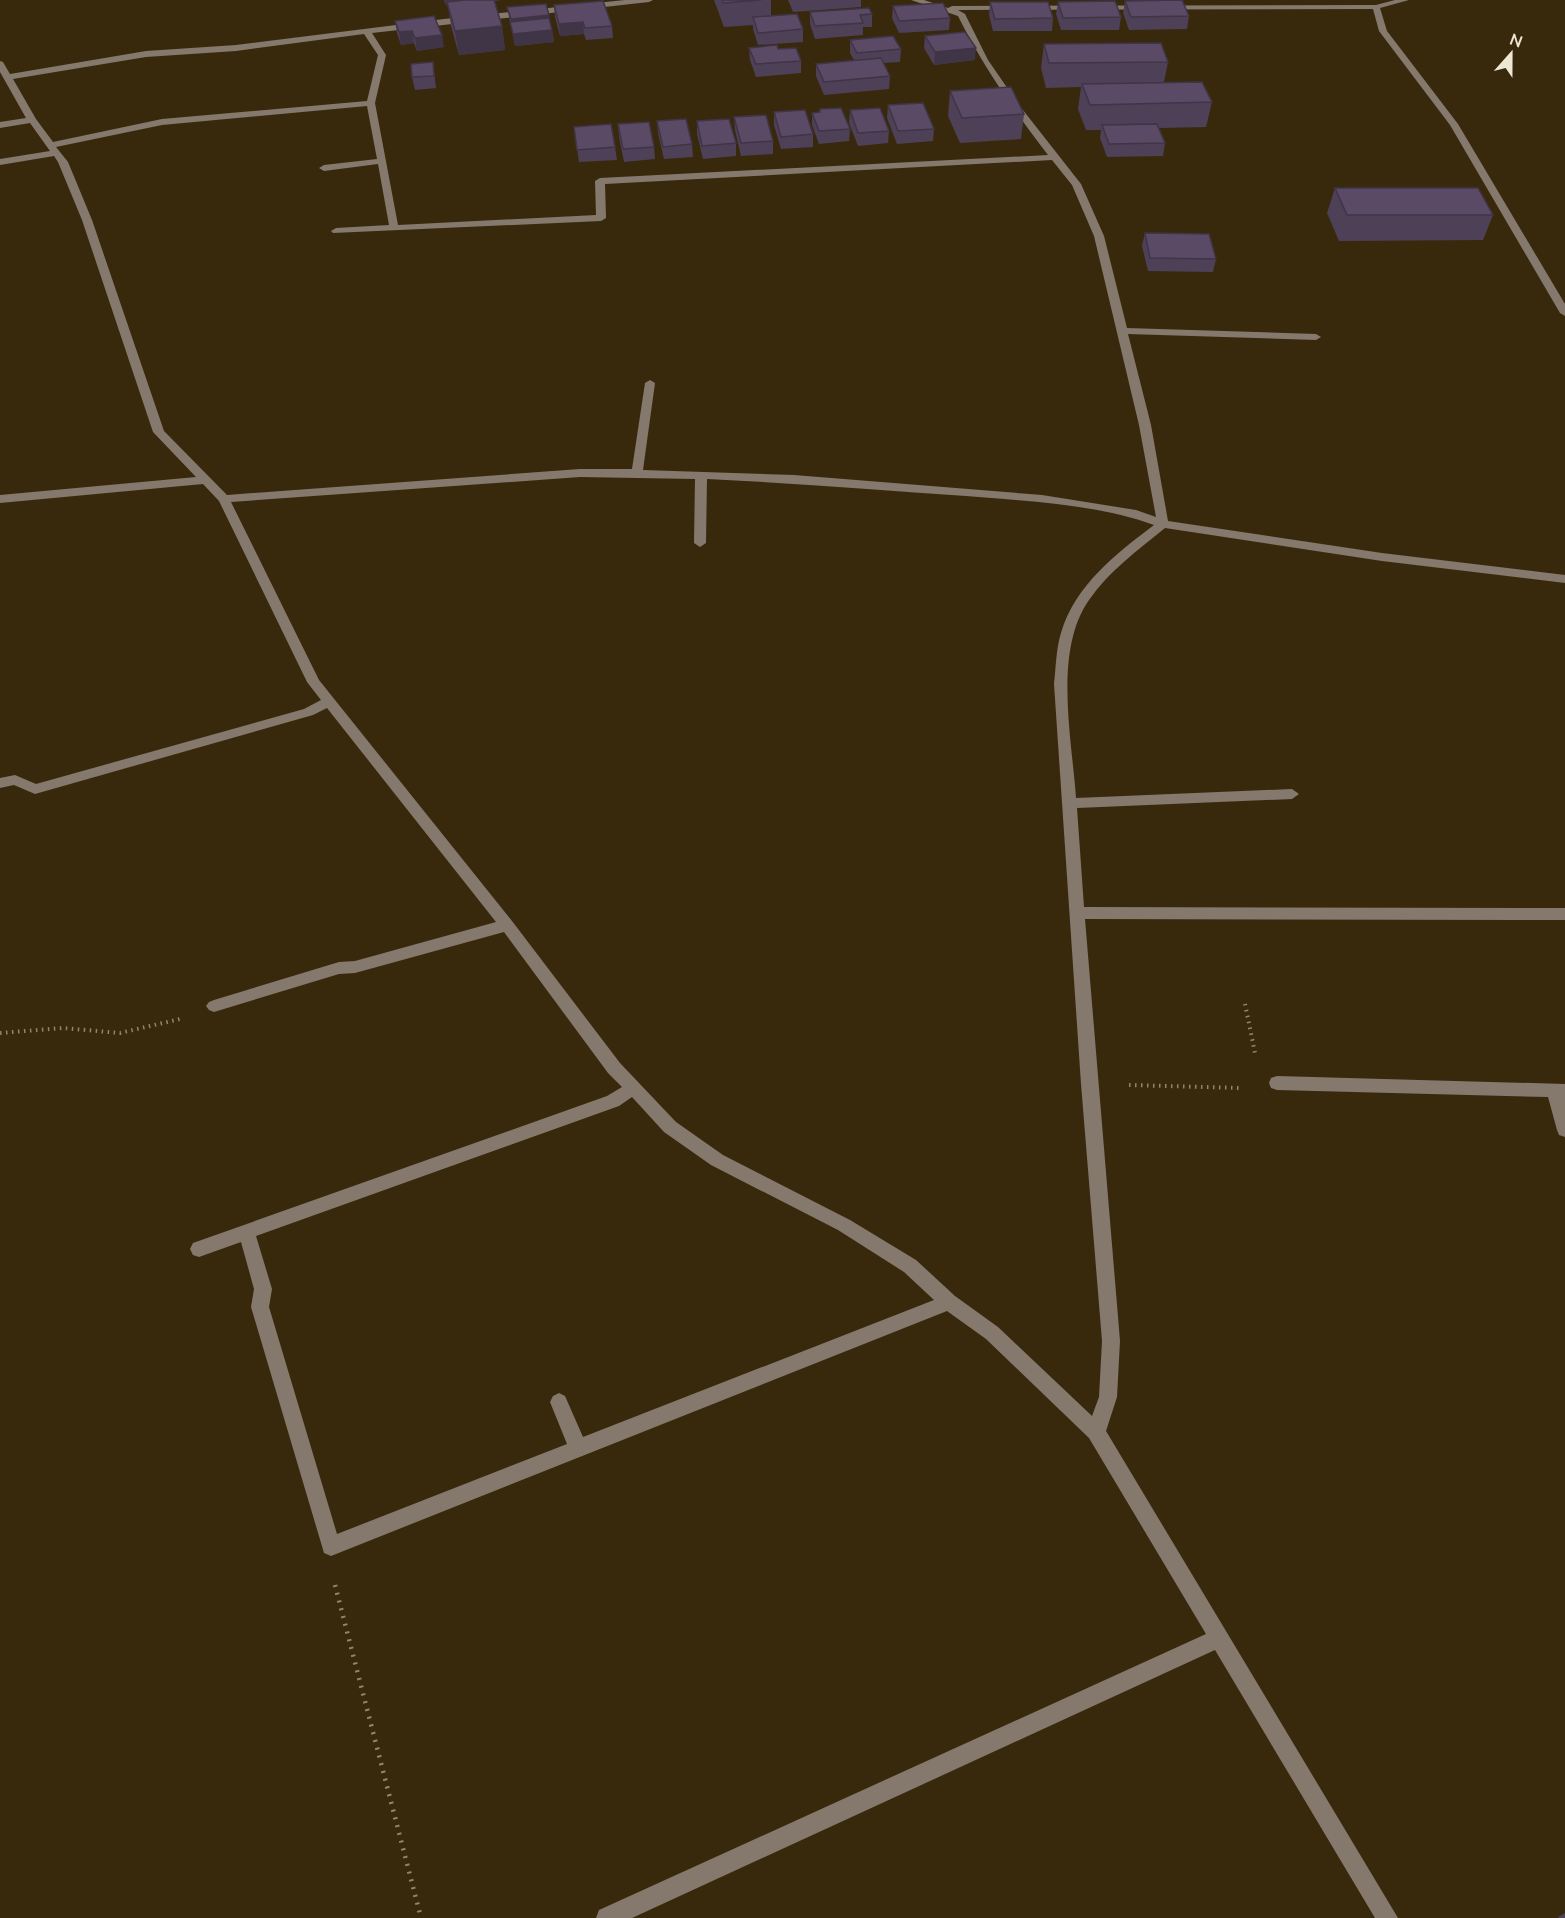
<svg xmlns="http://www.w3.org/2000/svg" width="1565" height="1918" viewBox="0 0 1565 1918" font-family="Mulish,sans-serif">
  <rect width="100%" height="100%" fill="#39290c"/>
  <g fill="none" stroke-linecap="round" stroke-linejoin="round">
    <path stroke="#92846e" stroke-width="4" stroke-dasharray="1.5 4.5" stroke-linecap="butt" d="M1245,1004l10,49
      M0,1033l63,-5 57,5 60,-14
      M1129,1085l112,3"/>
    <path stroke="#92846e" stroke-width="4.5" stroke-dasharray="2 6" stroke-linecap="butt" d="M335,1585l86,333"/>
    <path fill="#85796e" fill-rule="evenodd" d="M625,0h28l-4,2 -277,31 14,22 -11,48 23,122 198,-10 -1,-34 5,-3 448,-23c-35,-46 -64,-87 -90,-139l-47,-16h13l24,8 4,-2 424,-1 19,-5h14l-29,8 7,23 71,93 107,180v12l-5,-3 -110,-188 -71,-94 -6,-22 -415,1 7,4 23,46 31,45 62,79 23,52 23,92 189,6 5,3 -5,3 -188,-6 23,91 17,96 214,32 183,22v8l-183,-22 -217,-33c-27,22 -56,43 -76,72 -36,51 -17,139 -13,198l216,-9 7,5 -7,5 -215,9 7,99 481,1v12l-480,-1 35,422 -3,56 -11,34 292,487h-23l-160,-268 -583,268h-36l3,-8 607,-276 -117,-196 -103,-99 -39,-28 -616,245 -7,-3 -73,-246 3,-18 -13,-47 -42,15 -6,-2 -3,-6 3,-6 414,-147 15,-9 -14,-14 -104,-141 -149,41 -16,1 -125,38 -5,-2 -3,-4 3,-4 5,-2 125,-38 16,-1 141,-39 -169,-214 -14,7 -278,79 -21,-9 -14,3v-10l15,-3 21,9 268,-75 17,-9 -14,-18 -88,-181 -16,-17 -203,19v-8l196,-18 -43,-45 -71,-212 -24,-58 -4,-6 -54,9v-6l50,-8 -20,-28 -30,5v-6l26,-4 -26,-46v-11l3,1 7,12 136,-23 90,-6 208,-26zM364,34l14,21 -11,46 -205,18 -109,23 -17,-23 -23,-40 133,-22 90,-6zM367,106l10,53 -53,6 -5,3 5,3 54,-7 11,61 -53,3 -5,3 2,2 268,-12 5,-3 -1,-34 447,-24 20,25 22,51 45,189 17,92 -20,-7 -94,-15 -248,-20 -151,-5 12,-87 -5,-3 -5,3 -13,86h-52l-353,26 -63,-64 -72,-211 -24,-58 -12,-15 106,-22zM580,477l115,2 -1,64 6,4 6,-4 1,-64c86,4 172,11 259,17 60,5 131,8 188,29 -38,29 -79,60 -93,108 -5,16 -5,34 -7,51l27,400 21,257 -3,56 -7,19 -94,-89 -43,-31 -39,-36 -66,-40 -127,-65 -47,-33 -56,-59 -108,-142 -193,-241 -88,-178zM632,1097l32,35 47,33 127,65 66,42 30,28 -351,137 -18,-41 -6,-3 -6,3 -3,6 17,42 -230,90 -68,-227 3,-18 -16,-53 363,-130z
      M1277,1076l288,8v53l-6,-2 -2,-5 -9,-33 -271,-7 -6,-2 -2,-5 2,-5z"/>
  </g>
  <path fill="#4e4057" d="M444,0h57l-7,1 8,25 3,24 -46,5 -8,-29 -3,-21h-2z
    M714,0h57v16l32,13v13l-45,3 -5,-16v-4l-29,2z
    M788,0h73v7l-68,5z
    M1125,1l64,15 -2,13 -58,1 -6,-17z
    M990,2l63,16 -1,13h-59l-4,-16z
    M1058,2l63,15 -2,13h-58l-5,-16z
    M554,5l58,21 1,12 -27,2 -2,-6 -24,2 -5,-19z
    M893,6l57,12 -1,12 -50,3 -7,-15z
    M507,7l43,16 2,7 2,12 -39,4z
    M810,12l62,2v13h-9v8l-48,4 -5,-15z
    M395,21l49,26 -27,4 -3,-8 -13,2 -4,-12z
    M925,36l50,24 -41,5 -10,-17z
    M850,40l51,9 -1,13 -17,1 7,13 -1,13 -65,6 -8,-19v-12l38,-4 -4,-7z
    M1044,44l124,18 -4,20 48,20 -6,25 -47,1 6,15 -2,13 -56,1 -7,-19 1,-8h-15l-8,-21 3,-22 -35,1 -5,-20z
    M749,48l29,1 23,12v12l-45,4 -6,-17z
    M433,62l3,26 -21,2 -3,-13z
    M950,91l74,23 -3,25 -61,4 -12,-27z
    M888,105l46,24 -1,12 -36,3 -10,-26z
    M820,109l30,20 -1,12 -30,3 -7,-19v-12l7,-1z
    M850,110l39,21 -1,12 -30,3 -9,-23z
    M774,112l39,22v13l-32,2 -7,-24z
    M734,117l39,24v13l-32,2 -6,-26z
    M657,121l35,23 1,13 -29,2 -6,-26z
    M697,121l39,22v13l-33,3 -6,-25z
    M618,124l36,23 1,12 -31,3 -5,-25z
    M574,127l41,20 2,13 -38,2z
    M1335,188l158,27 -10,25 -144,1 -12,-28z
    M1145,233l71,26 -3,13 -65,-1 -6,-25z
    M1565,1913v5h-6l-1,-1z"/>
  <path fill="#403447" d="M445,0h56l-55,5z
    M549,15l2,12 -39,4 -1,-12z
    M583,22l1,12 -24,2 -1,-12z
    M502,26l3,24 -46,5 -4,-24z
    M552,30l2,12 -39,4 -2,-12z
    M412,31l2,12 -13,2 -2,-13z
    M442,35l2,12 -27,4 -2,-13z
    M976,48l-1,12 -41,5 1,-13z"/>
  <path fill="#5b4a65" stroke="#403447" stroke-width="1.5" d="M465,0h29l8,26 -47,5 -8,-29z
    M722,0h39l-38,3z
    M1182,0l7,16 -58,1 -6,-16z
    M603,1l9,25 -27,2 -2,-6 -24,2 -5,-19z
    M1115,1l6,16 -58,1 -5,-16z
    M990,2h58l5,16 -58,1z
    M943,3l7,15 -51,3 -6,-15z
    M546,4l3,11 -38,4 -4,-12z
    M869,8l3,6 -12,1 3,8 -48,3 -5,-14z
    M797,14l6,15 -45,4 -5,-16z
    M434,16l8,19 -27,3 -3,-7 -13,1 -4,-11z
    M549,18l3,12 -39,4 -3,-12z
    M965,32l11,16 -41,4 -10,-16z
    M893,36l8,13 -44,4 -7,-13z
    M1161,43l7,19 -119,1 -5,-19z
    M777,45l1,4 18,-1 5,13 -45,3 -7,-16z
    M881,58l9,18 -66,6 -8,-18z
    M433,62l1,14 -22,1 -1,-13z
    M1202,82l10,20 -122,3 -8,-21z
    M1011,87l13,27 -62,4 -12,-27z
    M923,103l11,26 -36,2 -10,-26z
    M841,108l9,21 -31,2 -7,-18 8,-1v-3z
    M880,108l9,23 -31,2 -8,-23z
    M805,110l8,24 -32,3 -7,-25z
    M766,115l7,26 -32,2 -7,-26z
    M686,119l6,25 -29,3 -6,-26z
    M729,119l7,24 -34,3 -5,-25z
    M649,122l5,25 -31,2 -5,-25z
    M611,124l4,23 -38,3 -3,-23z
    M1157,124l8,19 -56,1 -7,-19z
    M1335,188h143l15,27h-146z
    M1145,233l64,1 7,25 -66,-1z"/>
  <g transform="translate(1511 54) rotate(21)" stroke="#39290c" stroke-width="4.5" paint-order="stroke">
  <path d="M0-4.5L10 22L0 15L-10 22Z" fill="#f0e6d6"/>
  <text y="-9" font-size="16" font-weight="bold" text-anchor="middle" fill="#f0e6d6">N</text>
  </g>
</svg>
